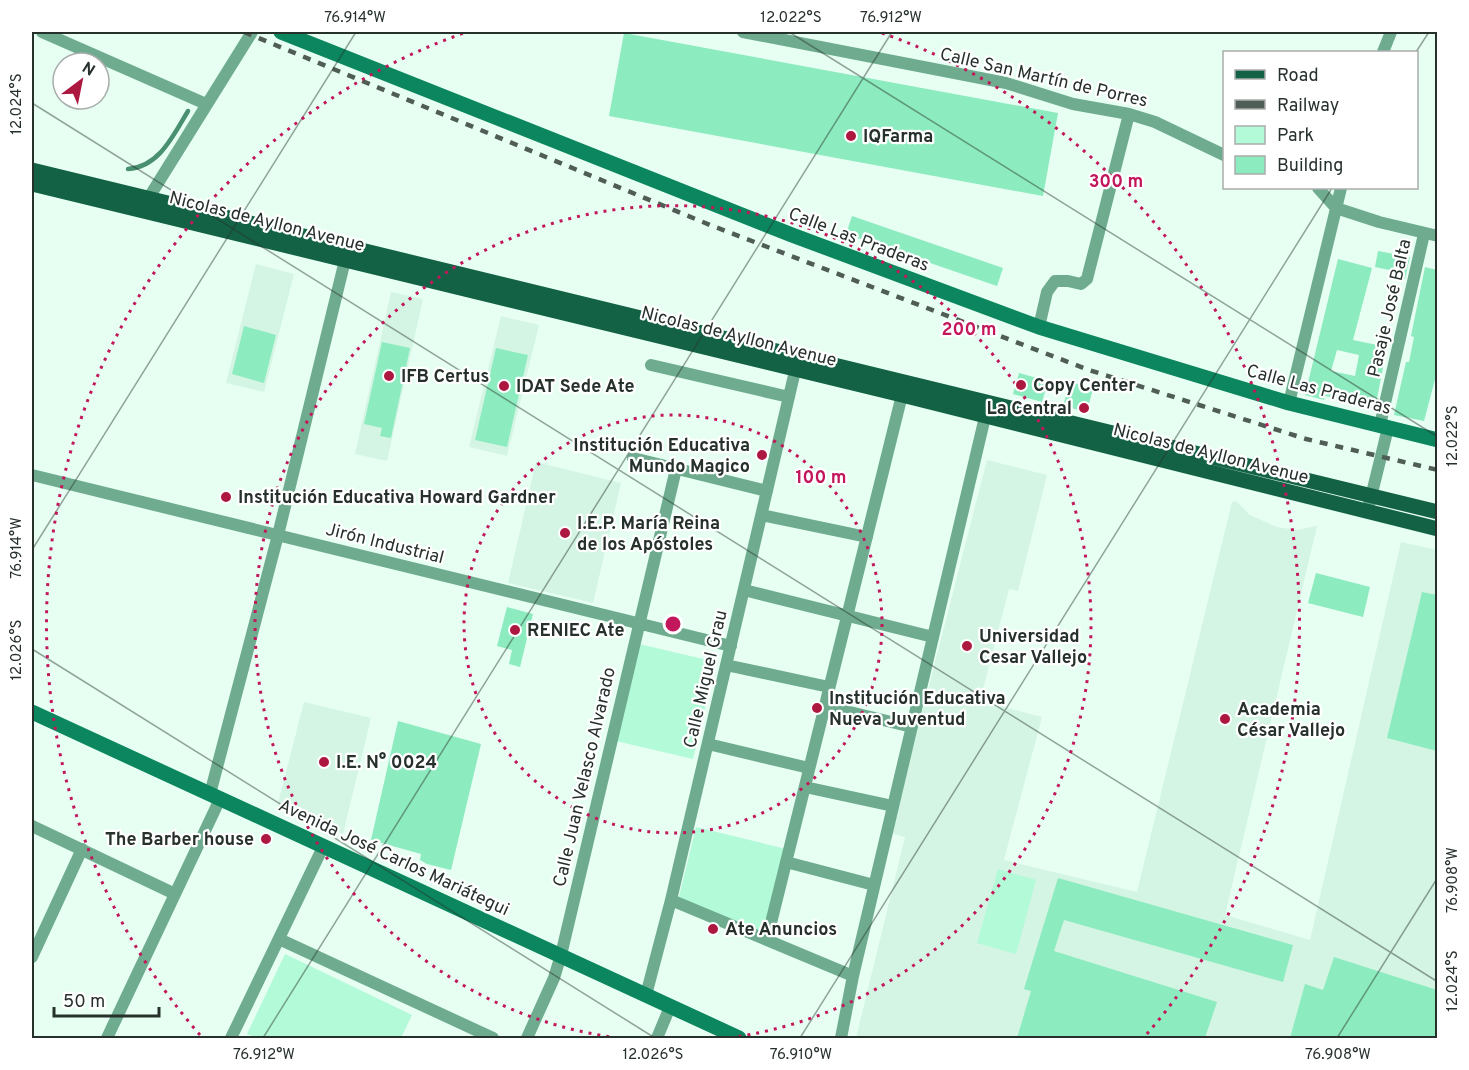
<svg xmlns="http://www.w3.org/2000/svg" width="1469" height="1070" viewBox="0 0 1469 1070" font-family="Overpass,sans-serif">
  <rect width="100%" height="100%" fill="#e6fff2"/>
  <path fill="#d4f5e4" d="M256,264l38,10 -30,118 -38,-9z
    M391,292l32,7 -36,162 -32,-7z
    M501,316l38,9 -32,131 -38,-9z
    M987,460l60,15 -29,116 -9,-2 -29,112 62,16 -38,143 133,32 95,-390 4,-1 14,14 27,12 20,3 20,-4 -92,389 85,25 91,-398 36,8v488h-581l49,-201 -14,-4z
    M536,462l85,21 -28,120 -85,-20z
    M304,702l67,16 -28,116 -66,-27z"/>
  <path fill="#b2fad8" d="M639,644l77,18 -23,97 -77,-18z
    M696,827l90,22 -22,86 -86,-34z
    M998,869l38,11 -20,74 -39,-11z
    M285,954l127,61 -11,23h-145l-9,-4z"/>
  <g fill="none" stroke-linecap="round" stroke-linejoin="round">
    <path stroke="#499071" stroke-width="4.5" d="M128,169c31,-2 45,-33 60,-58"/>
  </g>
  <path fill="#8cebbf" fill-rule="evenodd" d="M624,33l434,80 -15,83 -434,-80z
    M852,216l151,52 -6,18 -151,-52z
    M1378,251l32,6 -5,22 -7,-1 1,-6 -24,-5z
    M1338,259l34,9 -19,72 34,7 -12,62 -24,-4v-4l-26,-5 -1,4 -19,-5zM1337,350l22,5 -4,21 -24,-5z
    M1425,267l12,3v102l-13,49 -30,-6 12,-53h3l5,-25 -3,-1z
    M244,326l32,9 -12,48 -32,-9z
    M382,342l28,6 -19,90 -11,-2 2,-8 -18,-4z
    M496,348l32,7 -21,92 -32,-7z
    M1019,373l29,8 -6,21 -29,-8z
    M1070,382l23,6 -6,24 -24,-6z
    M1316,573l54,14 -7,30 -55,-14z
    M1422,592l15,3v156l-50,-13z
    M507,607l26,7 -13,53 -11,-3 3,-14 -15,-4z
    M398,721l83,23 -30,126 -24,-6 -7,-4 1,-6 -50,-14z
    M1058,878l235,67 -10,37 -219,-62 -10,31 163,51 -12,36h-188l14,-47 -7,-2z
    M1334,957l103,33v48h-147l15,-54 18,6z"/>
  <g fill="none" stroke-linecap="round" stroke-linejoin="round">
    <path stroke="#6fac8f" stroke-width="12" d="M42,32l164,72
      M743,32l263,51 67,21 56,10 26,8 69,33
      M1383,52l8,-20
      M1318,188l18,20 43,14 59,14
      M148,199l104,-167
      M1039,327l8,-35 8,-11h13l13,3 6,-5 42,-165
      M651,365l138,32
      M1289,403l52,-215
      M1380,425l44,-191
      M633,458l134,33
      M32,475l699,171
      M1369,505l19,-77
      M762,515l105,22
      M744,590l189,47
      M726,665l103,22
      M825,706l87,21
      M708,744l101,24
      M805,787l88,19
      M210,794l68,-259 69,-283
      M32,826l143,68
      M786,862l88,23
      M671,900l182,76
      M279,939l214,99
      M767,939l135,-544
      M32,957l50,-108
      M646,995l25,-95 124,-529
      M107,1038l113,-239
      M231,1038l92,-191
      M527,1038l27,-60 7,-23 115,-486
      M657,1038l13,-31
      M841,1038l12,-62 132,-559"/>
    <path stroke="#0b865e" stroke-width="15" d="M281,32l511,203 247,92 250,76 149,37
      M32,712l707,326"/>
    <path stroke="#146245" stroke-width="15" d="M32,170l1406,342
      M32,184l870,211 536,134"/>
    <path stroke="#505d57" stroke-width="4.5" stroke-dasharray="8 8" stroke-linecap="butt" d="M244,32l466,193 379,145 217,69 132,31"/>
  </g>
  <path fill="none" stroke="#27312c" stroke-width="1.5" stroke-opacity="0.45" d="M789,32l649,405M1416,52l13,-20M32,103l1406,879M32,550l324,-518M32,649l623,389M263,1038l629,-1006M800,1038l532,-850M1337,1038l101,-161"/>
  <g fill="none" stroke="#c2185b" stroke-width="3" stroke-dasharray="3 6">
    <circle cx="673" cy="624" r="209"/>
    <path d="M618 1038A418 418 0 1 1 728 1038"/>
    <path d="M200 1035A627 627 0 0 1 464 33M882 33A627 627 0 0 1 1146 1035"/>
  </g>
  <g fill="#ad1840" stroke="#fff" stroke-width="2">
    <circle cx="851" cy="136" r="6"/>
    <circle cx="389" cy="376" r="6"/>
    <circle cx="1021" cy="385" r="6"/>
    <circle cx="504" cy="386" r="6"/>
    <circle cx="1084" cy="408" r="6"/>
    <circle cx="762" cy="455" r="6"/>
    <circle cx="226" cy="497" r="6"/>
    <circle cx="565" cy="533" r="6"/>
    <circle cx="515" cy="630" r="6"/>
    <circle cx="967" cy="646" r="6"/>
    <circle cx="817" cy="708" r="6"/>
    <circle cx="1225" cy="719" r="6"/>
    <circle cx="324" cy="762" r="6"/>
    <circle cx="266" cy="839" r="6"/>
    <circle cx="713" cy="929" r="6"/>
  </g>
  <g text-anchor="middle" stroke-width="4.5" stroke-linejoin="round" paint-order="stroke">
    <g font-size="18" fill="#27312c" stroke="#fff">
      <text transform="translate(1044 77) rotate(13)" y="6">Calle San Martín de Porres</text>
      <text transform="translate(267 221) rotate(14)" y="6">Nicolas de Ayllon Avenue</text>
      <text transform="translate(859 239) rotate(21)" y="6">Calle Las Praderas</text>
      <text transform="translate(1389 308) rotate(-77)" y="6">Pasaje José Balta</text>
      <text transform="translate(739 336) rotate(14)" y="6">Nicolas de Ayllon Avenue</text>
      <text transform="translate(1319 389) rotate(15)" y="6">Calle Las Praderas</text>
      <text transform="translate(1211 453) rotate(14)" y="6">Nicolas de Ayllon Avenue</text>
      <text transform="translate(385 543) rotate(14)" y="6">Jirón Industrial</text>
      <text transform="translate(705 679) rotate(-77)" y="6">Calle Miguel Grau</text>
      <text transform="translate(584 777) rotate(-77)" y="6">Calle Juan Velasco Alvarado</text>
      <text transform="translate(394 857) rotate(25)" y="6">Avenida José Carlos Mariátegui</text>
    </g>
    <g font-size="18" font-weight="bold" fill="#27312c" stroke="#fff" text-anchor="start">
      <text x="863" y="142">IQFarma</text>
      <text x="401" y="382">IFB Certus</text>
      <text x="1033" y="391">Copy Center</text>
      <text x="516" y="392">IDAT Sede Ate</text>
      <text x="1072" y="414" text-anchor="end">La Central</text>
      <text x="750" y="451" text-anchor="end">Institución Educativa<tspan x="750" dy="21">Mundo Magico</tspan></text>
      <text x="238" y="503">Institución Educativa Howard Gardner</text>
      <text x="577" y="529">I.E.P. María Reina<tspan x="577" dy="21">de los Apóstoles</tspan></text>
      <text x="527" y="636">RENIEC Ate</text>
      <text x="979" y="642">Universidad<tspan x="979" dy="21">Cesar Vallejo</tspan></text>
      <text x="829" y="704">Institución Educativa<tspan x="829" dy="21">Nueva Juventud</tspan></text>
      <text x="1237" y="715">Academia<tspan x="1237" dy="21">César Vallejo</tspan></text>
      <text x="336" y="768">I.E. N° 0024</text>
      <text x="254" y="845" text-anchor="end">The Barber house</text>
      <text x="725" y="935">Ate Anuncios</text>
    </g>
  </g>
  <circle cx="673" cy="624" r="9" fill="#c2185b" stroke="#fff" stroke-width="3"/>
  <g font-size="18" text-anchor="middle" font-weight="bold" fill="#c2185b" stroke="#fff" stroke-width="4.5" stroke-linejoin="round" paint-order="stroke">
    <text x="1116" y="187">300 m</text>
    <text x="969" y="335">200 m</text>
    <text x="821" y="483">100 m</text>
  </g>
  <rect width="1469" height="1070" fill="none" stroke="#ffffff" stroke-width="66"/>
  <rect x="1223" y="51" width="195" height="138" fill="#ffffff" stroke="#a9adab" stroke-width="1.5"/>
  <rect x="1235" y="70" width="30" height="9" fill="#146245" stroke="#a9adab" stroke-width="1.5"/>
  <text x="1277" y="81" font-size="18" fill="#27312c">Road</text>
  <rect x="1235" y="100" width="30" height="9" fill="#505d57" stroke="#a9adab" stroke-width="1.5"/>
  <text x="1277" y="111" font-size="18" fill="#27312c">Railway</text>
  <rect x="1235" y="126" width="30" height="18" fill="#b2fad8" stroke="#a9adab" stroke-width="1.5"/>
  <text x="1277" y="141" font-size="18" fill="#27312c">Park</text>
  <rect x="1235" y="156" width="30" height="18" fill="#8cebbf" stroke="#a9adab" stroke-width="1.5"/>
  <text x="1277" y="171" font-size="18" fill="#27312c">Building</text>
  <g transform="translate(81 81) rotate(32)"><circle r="28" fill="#ffffff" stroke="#a9adab" stroke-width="1.5"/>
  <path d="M0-4.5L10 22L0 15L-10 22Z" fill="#ad1840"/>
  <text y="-9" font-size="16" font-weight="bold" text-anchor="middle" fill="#27312c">N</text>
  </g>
  <path d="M54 1007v9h105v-9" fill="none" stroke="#27312c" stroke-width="3"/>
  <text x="63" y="1007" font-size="18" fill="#27312c" stroke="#ffffff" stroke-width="4.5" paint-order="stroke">50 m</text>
  <rect x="33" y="33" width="1403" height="1004" fill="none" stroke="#27312c" stroke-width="2"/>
  <g font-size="15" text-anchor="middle" fill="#27312c">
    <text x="355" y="22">76.914°W</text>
    <text x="791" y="22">12.022°S</text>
    <text x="891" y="22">76.912°W</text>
    <text transform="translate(16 104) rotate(-90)" y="5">12.024°S</text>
    <text transform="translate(1452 436) rotate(-90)" y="5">12.022°S</text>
    <text transform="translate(16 548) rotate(-90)" y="5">76.914°W</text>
    <text transform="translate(16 650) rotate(-90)" y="5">12.026°S</text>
    <text transform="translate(1452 880) rotate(-90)" y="5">76.908°W</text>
    <text transform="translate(1452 981) rotate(-90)" y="5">12.024°S</text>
    <text x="264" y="1059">76.912°W</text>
    <text x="653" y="1059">12.026°S</text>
    <text x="801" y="1059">76.910°W</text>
    <text x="1338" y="1059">76.908°W</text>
  </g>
</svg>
